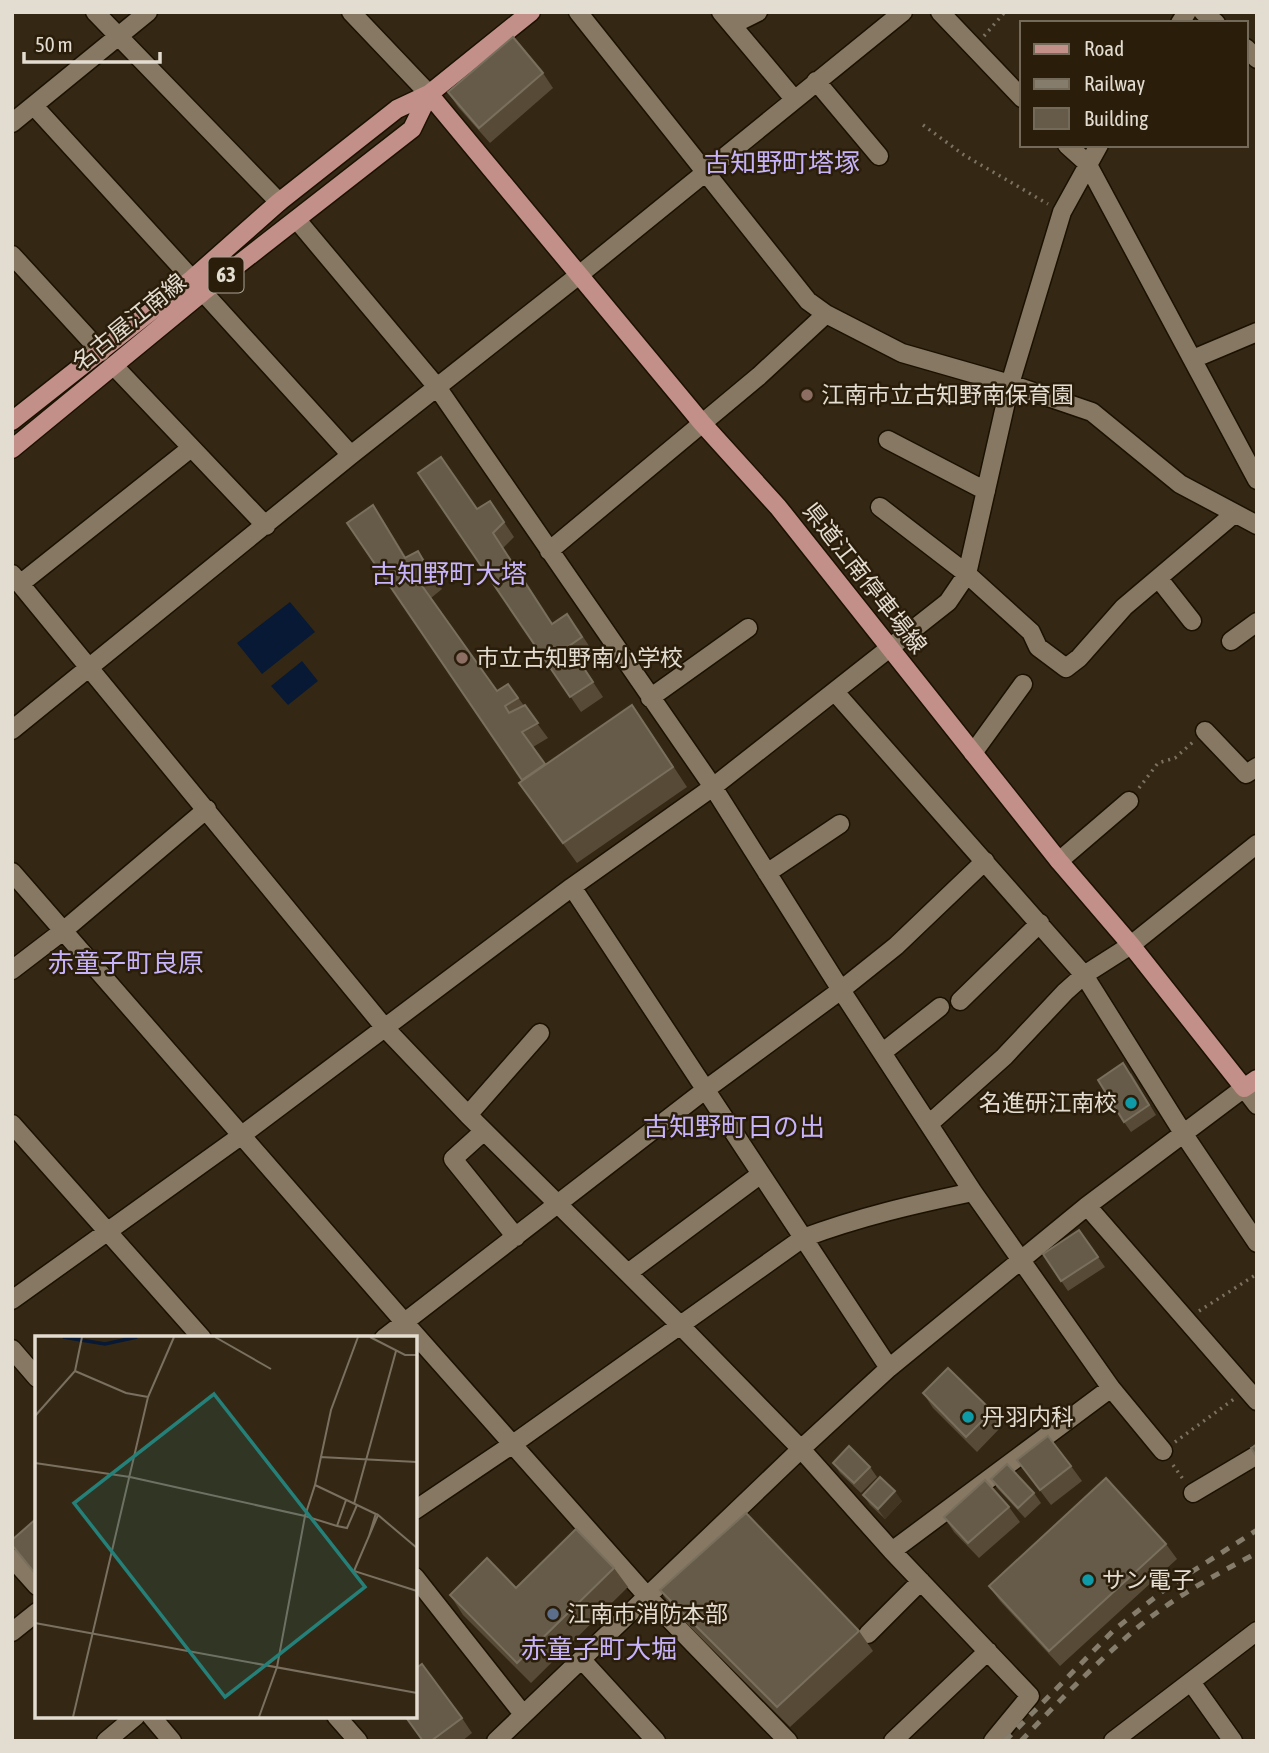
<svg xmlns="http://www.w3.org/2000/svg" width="1269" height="1753" viewBox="0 0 1269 1753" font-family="'Asap Condensed','Noto Sans JP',sans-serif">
  <rect width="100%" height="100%" fill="#342815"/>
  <path fill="#071934" d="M290,602l25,30 -53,42 -25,-31z
    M302,661l16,20 -30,24 -17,-19z"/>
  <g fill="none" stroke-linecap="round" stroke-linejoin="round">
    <g stroke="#1b1101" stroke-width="21">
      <path id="minor" d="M95,12l184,190
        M351,12l78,82
        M578,12l230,289 18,13 76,39 108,31 82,28 88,72 77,41
        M721,12l73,87
        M940,12l82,86
        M1203,12l13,11
        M1180,23l7,-11
        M732,25l26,-13
        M1246,48l11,11
        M816,81l63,75
        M34,106l158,173
        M12,123l136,-111
        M1067,145l20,18 170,317
        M297,220l140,167 276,400 128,203 132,202 138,196 -219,163
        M12,255l89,97
        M203,292l148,163
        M1193,359l64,-27
        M114,366l152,160
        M888,440l98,51
        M880,507l87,67 64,58 7,15 28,21 13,-10 45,-51 110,-93
        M549,551l210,-175 67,-62
        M12,574l373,454 83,87 212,210 121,124 91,102 138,145 -37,45
        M1159,579l33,42
        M20,584l171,-136
        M1231,641l26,-19
        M835,692l249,283 99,158 74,110
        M650,698l98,-70
        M12,730l339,-275 228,-180 324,-263
        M1205,731l41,43 11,-7
        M973,753l50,-69
        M1059,861l70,-60
        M12,872l393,451 242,273 141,145
        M767,873l73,-49
        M572,887l317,481
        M12,970l51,-39 144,-122
        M960,1001l80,-78
        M883,1052l57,-45
        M468,1115l72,-82
        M12,1124l190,214
        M929,1124l75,-67 61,-65 19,-17 47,-30 126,-101
        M484,1131l-31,28 63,78
        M1087,1206l170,195
        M628,1273l133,-99
        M12,1300l230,-165 330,-248 141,-100 235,-185 19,-28 43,-190 52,-172 37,-67
        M384,1338l321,-248 136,-100 55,-44 89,-85
        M12,1349l25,29
        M1111,1388l52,63
        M1193,1493l64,-38
        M415,1510l98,-66 290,-206c56,-21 112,-34 170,-46
        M12,1558l25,28
        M415,1577l108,137
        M12,1632l25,-20
        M868,1634l53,-53
        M582,1660l74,81
        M1191,1682l42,59
        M151,1716l21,25
        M336,1716l22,25
        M106,1741l30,-25
        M496,1741l305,-292 88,-81 198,-162 157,-118 13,17
        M893,1741l95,-90
        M1113,1741l144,-110"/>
    </g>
    <g stroke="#1b1101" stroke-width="21">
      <path id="major" d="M429,94l273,329 76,84 281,354 72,84 113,143 13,-9
        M12,421l180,-142 87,-77 118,-93 32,-15 102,-82
        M12,449l191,-157 209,-163 17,-35"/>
    </g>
    <path stroke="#7c7262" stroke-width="3.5" stroke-dasharray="2 5" stroke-linecap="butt" d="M984,36l21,-24
      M923,125l41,30 84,49
      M1139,788l19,-25 17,-5 18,-16
      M1199,1311l58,-37
      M1175,1442l59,-43
      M1173,1465l10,14"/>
    <use href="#minor" stroke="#867862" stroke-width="18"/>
    <use href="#major" stroke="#c38f89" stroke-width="18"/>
    <path stroke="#857c6c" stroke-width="5" stroke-dasharray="9 9" stroke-linecap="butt" d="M1005,1741l109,-111 54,-43 89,-57
      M1021,1741c37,-39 75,-78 116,-113 36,-30 79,-54 120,-75"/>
  </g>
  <path fill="#574b37" d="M543,73l10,15 -63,55 -32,-36 -10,-15z
    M418,473l59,36 13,-8 24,36 -11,11 49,76 26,5 15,23 -14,9 24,36 -22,15z
    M383,520l23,37 12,-6 11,15 13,23 -11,9 66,93 11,-7 40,54 -15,9 13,18 100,-40 41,62 -110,76 -58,-80 4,-2 -176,-258z
    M1131,1073l25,42 -25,17 -7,-10z
    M1079,1230l26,37 -37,24 -25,-37z
    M923,1393l69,18 10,15 -25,26 -44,-44z
    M1017,1460l54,6 11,15 -31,24z
    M833,1463l37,4 7,10 -16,16 -21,-20z
    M991,1479l43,14 7,10 -16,15 -27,-29z
    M863,1495l39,6 -17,18 -15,-14z
    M1009,1507l11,15 -41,36 -25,-26 -10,-15z
    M1166,1544l11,15 -117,107 -60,-65 -11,-15z
    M614,1568l14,19 -97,96 -68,-68 -13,-20 66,-7z
    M660,1590l199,41 14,20 -83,76 -117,-117z
    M462,1718l10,15 -10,8h-40z"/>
  <path fill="#423623" d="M373,505l10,15 33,53 -11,-15z
    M418,551l11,15 13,23 -11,-15z
    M895,1491l7,10 -17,18 -7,-10z"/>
  <path fill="#665b48" stroke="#796f5d" stroke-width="2" d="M513,37l30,36 -64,55 -31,-36z
    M441,457l36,52 13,-8 14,21 -11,11 59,91 15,-10 15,23 -13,9 24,36 -23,15 -152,-224z
    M373,505l32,53 13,-7 13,23 -11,9 77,108 11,-7 10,14 -13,8 4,7 16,-8 13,18 -16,9 23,32 -23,16 -175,-257z
    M632,705l41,62 -110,76 -44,-60z
    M1123,1063l26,42 -25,17 -26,-42z
    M1079,1230l19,27 -37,24 -18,-27z
    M948,1368l44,43 -26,26 -43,-44z
    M1048,1436l23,30 -31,24 -23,-30z
    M1257,1444v13l-6,-9z
    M849,1446l21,21 -16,16 -21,-20z
    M1007,1464l27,29 -16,15 -27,-29z
    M880,1477l15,14 -17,18 -15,-14z
    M1106,1478l60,66 -117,107 -60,-65z
    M985,1480l24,27 -41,36 -24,-26z
    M746,1513l113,118 -82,76 -117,-117z
    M37,1518v58l-25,-31v-5z
    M576,1529l38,39 -97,95 -67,-68 37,-37 29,30z
    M422,1664l40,54 -31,23h-8l-18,-25h10v-47z"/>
  <g fill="#8d6e63" stroke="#2a1e0b" stroke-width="2.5">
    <circle cx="807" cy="395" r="7"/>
    <circle cx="462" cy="658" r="7"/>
  </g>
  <g fill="#0f9aa8" stroke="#2a1e0b" stroke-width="2.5">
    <circle cx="1131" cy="1103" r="7"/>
    <circle cx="968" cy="1417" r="7"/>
    <circle cx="1088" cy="1580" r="7"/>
  </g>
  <circle fill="#5c6f8a" stroke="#2a1e0b" stroke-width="2.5" cx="553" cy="1614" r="7"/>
  <g text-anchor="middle" stroke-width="5" stroke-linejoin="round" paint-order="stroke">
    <rect fill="#2a1e0b" stroke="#aca395" stroke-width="2" x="208.5" y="257.5" width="35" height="35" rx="5"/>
    <g font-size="21" font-weight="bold" fill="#e3dcd0">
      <text x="226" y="282">63</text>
    </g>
    <g font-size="23" fill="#e3dcd0" stroke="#2a1e0b">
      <text transform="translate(129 322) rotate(-39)" y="8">名古屋江南線</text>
      <text transform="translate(865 578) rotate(52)" y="8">県道江南停車場線</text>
    </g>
    <g font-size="23" fill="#e3dcd0" stroke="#2a1e0b" text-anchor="start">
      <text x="821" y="403">江南市立古知野南保育園</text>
      <text x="476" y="666">市立古知野南小学校</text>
      <text x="1117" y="1111" text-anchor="end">名進研江南校</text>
      <text x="982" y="1425">丹羽内科</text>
      <text x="1102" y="1588">サン電子</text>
      <text x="567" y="1622">江南市消防本部</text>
    </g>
    <g font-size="26" fill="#c6b3f9" stroke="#2a1e0b">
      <text x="782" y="172">古知野町塔塚</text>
      <text x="449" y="583">古知野町大塔</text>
      <text x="126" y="972">赤童子町良原</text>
      <text x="734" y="1136">古知野町日の出</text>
      <text x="599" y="1658">赤童子町大堀</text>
    </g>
  </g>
  <g transform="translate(35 1336)">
    <rect width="382" height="382" fill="#342815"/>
    <path fill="none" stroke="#071934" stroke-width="3.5" d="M28,1l42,7 32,-7"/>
    <path fill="none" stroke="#7a7060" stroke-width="2" d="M180,1l56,32M335,1l35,18h12M40,35l51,22 22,4M0,80l40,-45 7,-34M285,121l97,5M0,127l95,14M95,141l175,39 10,-31 63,30M280,149l16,-75 27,-73M311,164l-9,26 10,2 10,-23M319,168l42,-153M334,200l7,-23M382,212l-39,-33 -24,56 63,20M0,287l382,70M38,381l75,-320 26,-60M224,381l18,-50 28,-151 32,10"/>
    <path fill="#248078" fill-opacity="0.15" stroke="#248078" stroke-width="3.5" d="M179,58l151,193 -140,110 -151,-194z"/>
    <rect width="382" height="382" fill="none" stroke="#e3dcd0" stroke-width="3.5"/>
  </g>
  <rect width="1269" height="1753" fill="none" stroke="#e3dcd0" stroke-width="28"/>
  <rect x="1020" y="21" width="228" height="126" fill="#2a1e0b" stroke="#746a5a" stroke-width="2"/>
  <rect x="1034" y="44" width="35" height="10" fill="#c38f89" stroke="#746a5a" stroke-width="2"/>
  <text x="1084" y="56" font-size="21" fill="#e3dcd0">Road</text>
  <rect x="1034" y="79" width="35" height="10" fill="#857c6c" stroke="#746a5a" stroke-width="2"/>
  <text x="1084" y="91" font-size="21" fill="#e3dcd0">Railway</text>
  <rect x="1034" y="108" width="35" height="21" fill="#665b48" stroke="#746a5a" stroke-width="2"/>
  <text x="1084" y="126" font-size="21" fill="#e3dcd0">Building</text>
  <path d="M24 52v10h136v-10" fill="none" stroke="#e3dcd0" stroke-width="3.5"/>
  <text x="35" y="52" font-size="21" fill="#e3dcd0" stroke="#2a1e0b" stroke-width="5" paint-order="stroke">50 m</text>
</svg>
